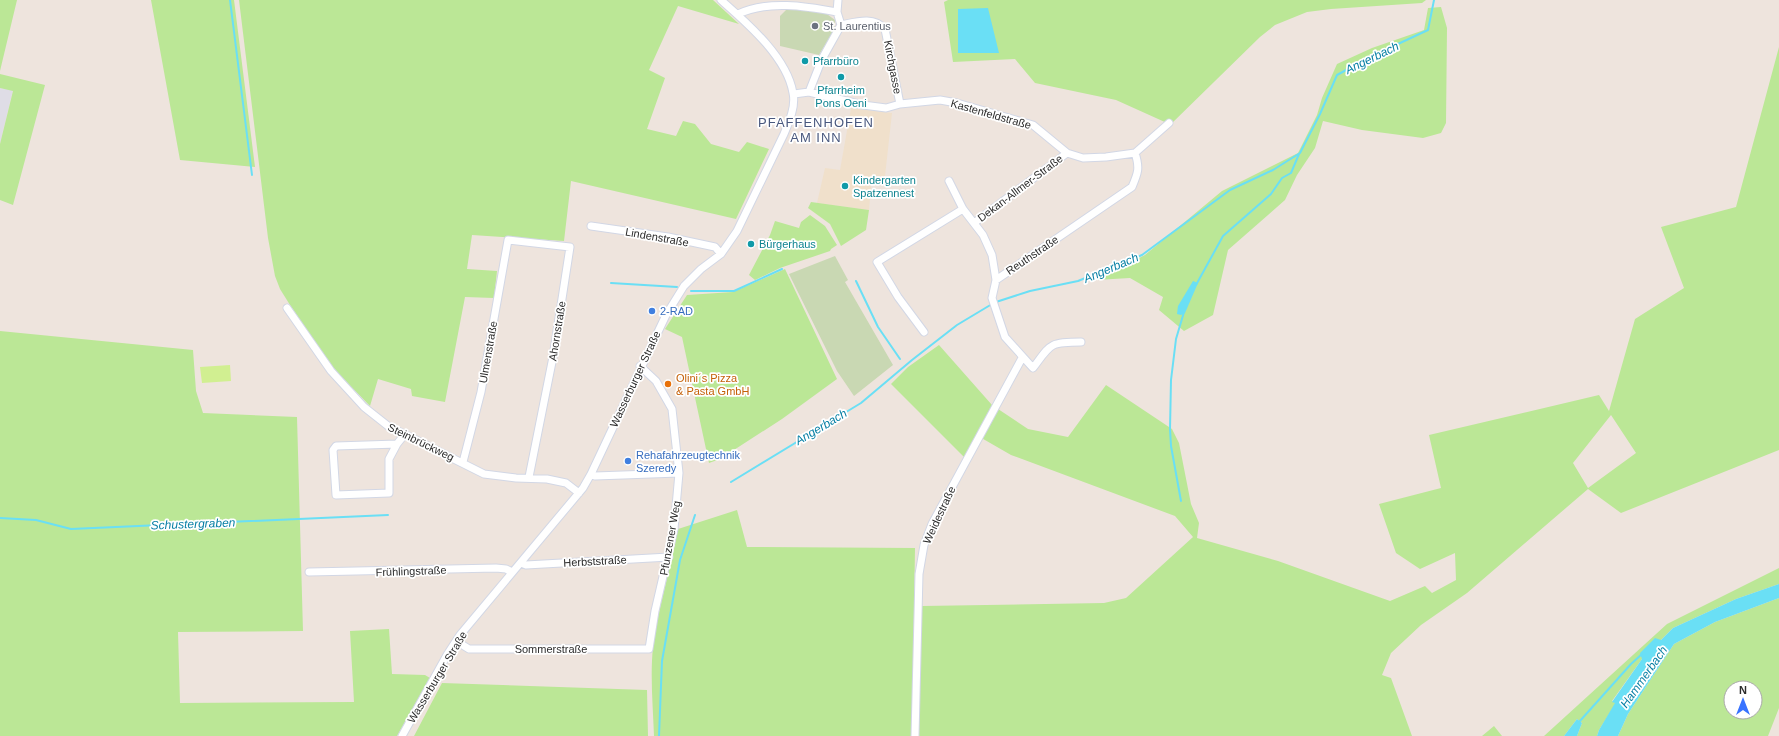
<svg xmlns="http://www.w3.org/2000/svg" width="1779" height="736" viewBox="0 0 1779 736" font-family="Helvetica,sans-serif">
  <rect width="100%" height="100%" fill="#eee4dd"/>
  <path fill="#dfdde6" d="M0,88l13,2 -13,54z"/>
  <path fill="#f0e0cb" d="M851,108l41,5 -7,63h-13l-3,34 -52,-7 8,-35 15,2z"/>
  <path fill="#bbe796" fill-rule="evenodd" d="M0,0h17l-17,71z
    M151,0h83l21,167 -75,-7z
    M239,0h474l26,24 -61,-18 -29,64 16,8 -18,51 29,7 7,-15 12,3 16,20 28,8 8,-10 22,7 -33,70 -165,-38 -7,60 -92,-6 -5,34 30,2 -3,27 -29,-1 -20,105 -33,-6 -1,-7 -33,-10 -8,27 -38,-39 -42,-62 -10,-16 -5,-13 -7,-38z
    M948,0h478l-4,3 -91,6 -24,3 -32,13 -15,12 -91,89 -2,-3 -51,-23 -81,-17 -20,-24 -62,3 -9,-60z
    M1441,7l6,21 -1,95 -5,10 -18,5 -61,-8 -39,-9 -8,27 -18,27 -12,25 -57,50 -15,65 -29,16 -25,-21 4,-13 -33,-19 -34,2 49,-25 77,-64 76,-38 19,-38 5,-17 15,-34 35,-16 52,-18 4,-22z
    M1779,47v403l-158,63 -33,-24 -121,104 -46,32 -30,28 -9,22 9,3 21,58h-493l1,-121 2,-9 182,-3 22,-5 67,-61 -18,-21 -164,-61 -33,-19 -14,21 -73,-73 17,-17 31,-22 53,60 36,24 40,8 38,-52 66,44 7,14 12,61 8,19 -2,15 81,23 112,40 35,-15 7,7 24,-13 -1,-27 -35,16 -24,-16 -17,-49 62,-16 -12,-53 170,-40 10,16 26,-92 49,-31 -23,-61 75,-20zM1611,415l25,38 -48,35 -15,-25z
    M0,74l45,11 -32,120 -13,-5v-56l13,-53 -13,-3z
    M811,202l58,8 -3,20 -25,16 -11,-22 -22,-16z
    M810,215l15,11 12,19 -6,4 -1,2 -50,17 -25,12 -6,-5 21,-40 5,-14 24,7 2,-6z
    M785,269l52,110 -55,40 -62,40 -11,4 -27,-126 -17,-8 22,-34 46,-3z
    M0,331l193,19 3,41 7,22 94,4 6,214 -125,1 2,71 174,-1 -4,-71 39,-2 3,45 33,1 5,3 -33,58h-397z
    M737,510l10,37 168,1 -3,188h-258c-1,-29 -4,-60 -1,-89 5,-40 18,-79 25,-118z
    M1779,568v16l-43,15 -63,29 -31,31 -30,42 4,2 -17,27 -2,6h-20l5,-13 -5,-4 -13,17h-20l123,-112z
    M1779,598v110l-11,28h-150l10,-22 46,-70 41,-22zM1731,688h24v24h-24z
    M442,683l205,7 1,46h-234z
    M1494,726l8,10h-20z"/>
  <path fill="#c9d8b3" d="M789,7l35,5 11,8 -1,10 -15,25 -39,-9v-30z
    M835,256l13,24 -3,2 48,83 -39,31 -17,-25 -48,-97z"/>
  <path fill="#d1ef91" d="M230,365l1,16 -29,2 -2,-16z"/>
  <path fill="#6adff5" d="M988,8l11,45h-41v-44z
    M1193,281l5,2 -13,30 -4,2 -4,-1 1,-8z
    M1779,584v14l-64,24 -41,22 -46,70 -10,22h-21l2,-6 16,-27 -3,-1 30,-43 -2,-6 15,-15 6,2 12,-12 63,-29z
    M1577,719l5,4 -5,13h-13z"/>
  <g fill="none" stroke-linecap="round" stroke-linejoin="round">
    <path stroke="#6adff5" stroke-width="2" d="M230,0l22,175
      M856,281l22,46 22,32
      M611,283l66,4
      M1196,285l27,-49 48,-42 11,-16 9,-5 8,-19
      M691,291h43l48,-22
      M996,302l34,-11 48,-10 64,-26 88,-65 43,-20 27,-17 20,-39 17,-39 33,-18 58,-27 6,-30
      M731,482l130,-79 51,-43 45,-35 35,-21
      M1181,501l-10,-55 -1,-17 1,-49 5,-41 8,-27
      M0,518l36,2 35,9 317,-14
      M1579,722l52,-58 11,-10
      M659,736l3,-75 18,-101 15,-45"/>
    <g stroke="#d2d7e5" stroke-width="9">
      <path id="minor" d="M738,14c30,-14 67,-8 99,-2
        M841,25c15,-3 32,-9 44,4l15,75
        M809,92l13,-33 19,-34 -4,-13 1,-12
        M794,94l15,-2 54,13 23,3 14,-4 40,-4 17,3 76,22 34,28 16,5 23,-1 29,-4 34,-30
        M949,181l14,28 20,26 9,20 4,25 -4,18 13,39 28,31c18,-24 16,-26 48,-26
        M974,223l93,-70
        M591,226l77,11 47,10 6,7
        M996,280l136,-93c6,-14 8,-19 3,-34
        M287,308l44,63 33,36 24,19 96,48 32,4 31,1 19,4 13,10
        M924,332l-26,-35 -21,-35 86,-53
        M397,444l-8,15v34l-53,2 -3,-45 3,-4 61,-2 8,-10
        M463,462l18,-70 27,-152 62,7 -17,110 -24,120
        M591,474l4,2 84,-3
        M521,563l5,2 143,-8
        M309,572l187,-4 10,1 6,3
        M456,641l13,8h180l6,-38 19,-82 5,-56 -7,-64 -16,-28 -16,-15
        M402,736l45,-81 13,-20 123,-147 8,-14 75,-159 18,-29 17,-17 20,-15 16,-23 47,-97c5,-12 12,-28 9,-41 -6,-36 -46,-70 -72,-93
        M915,736l4,-162 5,-29 8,-21 90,-166"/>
    </g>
    <use href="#minor" stroke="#fff" stroke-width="7"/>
  </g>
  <circle fill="#6b7280" stroke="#fff" stroke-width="1.5" cx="815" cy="26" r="4"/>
  <g fill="#0f9aa8" stroke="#fff" stroke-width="1.5">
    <circle cx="805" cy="61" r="4"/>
    <circle cx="841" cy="77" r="4"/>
    <circle cx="845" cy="186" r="4"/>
    <circle cx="751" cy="244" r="4"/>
  </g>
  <g fill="#3f7fe0" stroke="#fff" stroke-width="1.5">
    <circle cx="652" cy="311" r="4"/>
    <circle cx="628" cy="461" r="4"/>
  </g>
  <circle fill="#e8710a" stroke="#fff" stroke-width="1.5" cx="668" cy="384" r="4"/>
  <g text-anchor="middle" stroke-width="3.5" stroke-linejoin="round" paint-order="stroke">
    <g font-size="11" fill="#5b616d" stroke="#fff" text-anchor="start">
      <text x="823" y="30">St. Laurentius</text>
    </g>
    <g font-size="11" fill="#0d838f" stroke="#fff" text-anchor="start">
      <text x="813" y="65">Pfarrbüro</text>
      <text x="841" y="94" text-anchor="middle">Pfarrheim<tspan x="841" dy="13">Pons Oeni</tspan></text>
      <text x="853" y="184">Kindergarten<tspan x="853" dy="13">Spatzennest</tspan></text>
      <text x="759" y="248">Bürgerhaus</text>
    </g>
    <g font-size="11" fill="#2b2b2b" stroke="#fff">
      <text transform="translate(893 67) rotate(79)" y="4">Kirchgasse</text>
      <text transform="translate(991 114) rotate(16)" y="4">Kastenfeldstraße</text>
      <text transform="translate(1020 188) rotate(-37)" y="4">Dekan-Allmer-Straße</text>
      <text transform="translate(657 237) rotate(10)" y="4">Lindenstraße</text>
      <text transform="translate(1032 255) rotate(-34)" y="4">Reuthstraße</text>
      <text transform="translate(557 331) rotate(-81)" y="4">Ahornstraße</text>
      <text transform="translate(488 352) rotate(-80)" y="4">Ulmenstraße</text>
      <text transform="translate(635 379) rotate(-65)" y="4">Wasserburger Straße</text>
      <text transform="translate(421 442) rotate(26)" y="4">Steinbrückweg</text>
      <text transform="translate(939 515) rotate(-65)" y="4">Weidestraße</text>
      <text transform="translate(670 538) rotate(-80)" y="4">Pfunzener Weg</text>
      <text transform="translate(595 561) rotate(-3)" y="4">Herbststraße</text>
      <text transform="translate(411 571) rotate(-2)" y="4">Frühlingstraße</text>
      <text x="551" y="653">Sommerstraße</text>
      <text transform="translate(437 677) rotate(-59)" y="4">Wasserburger Straße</text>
    </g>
    <g font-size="11" fill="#366cbe" stroke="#fff" text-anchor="start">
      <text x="660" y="315">2-RAD</text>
      <text x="636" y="459">Rehafahrzeugtechnik<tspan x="636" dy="13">Szeredy</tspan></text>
    </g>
    <g font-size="11" fill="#c56008" stroke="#fff" text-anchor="start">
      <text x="676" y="382">Olini´s Pizza<tspan x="676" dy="13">&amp; Pasta GmbH</tspan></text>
    </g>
    <g font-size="12" font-style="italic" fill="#067fa4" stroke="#fff">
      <text transform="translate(1372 58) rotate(-26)" y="4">Angerbach</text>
      <text transform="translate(1111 268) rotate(-23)" y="4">Angerbach</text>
      <text transform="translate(821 427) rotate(-31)" y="4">Angerbach</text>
      <text transform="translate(193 524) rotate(-2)" y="4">Schustergraben</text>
      <text transform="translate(1644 677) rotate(-55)" y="4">Hammerbach</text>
    </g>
    <g font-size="13" letter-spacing="1" fill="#49587e" stroke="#fff">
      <text x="816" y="127">PFAFFENHOFEN<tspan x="816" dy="15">AM INN</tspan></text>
    </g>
  </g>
  <g transform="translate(1743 700)"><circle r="19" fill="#ffffff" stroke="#aaaaaa"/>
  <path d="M0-3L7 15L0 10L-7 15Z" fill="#3873ff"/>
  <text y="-6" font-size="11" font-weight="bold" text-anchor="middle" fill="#2b2b2b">N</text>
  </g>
</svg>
